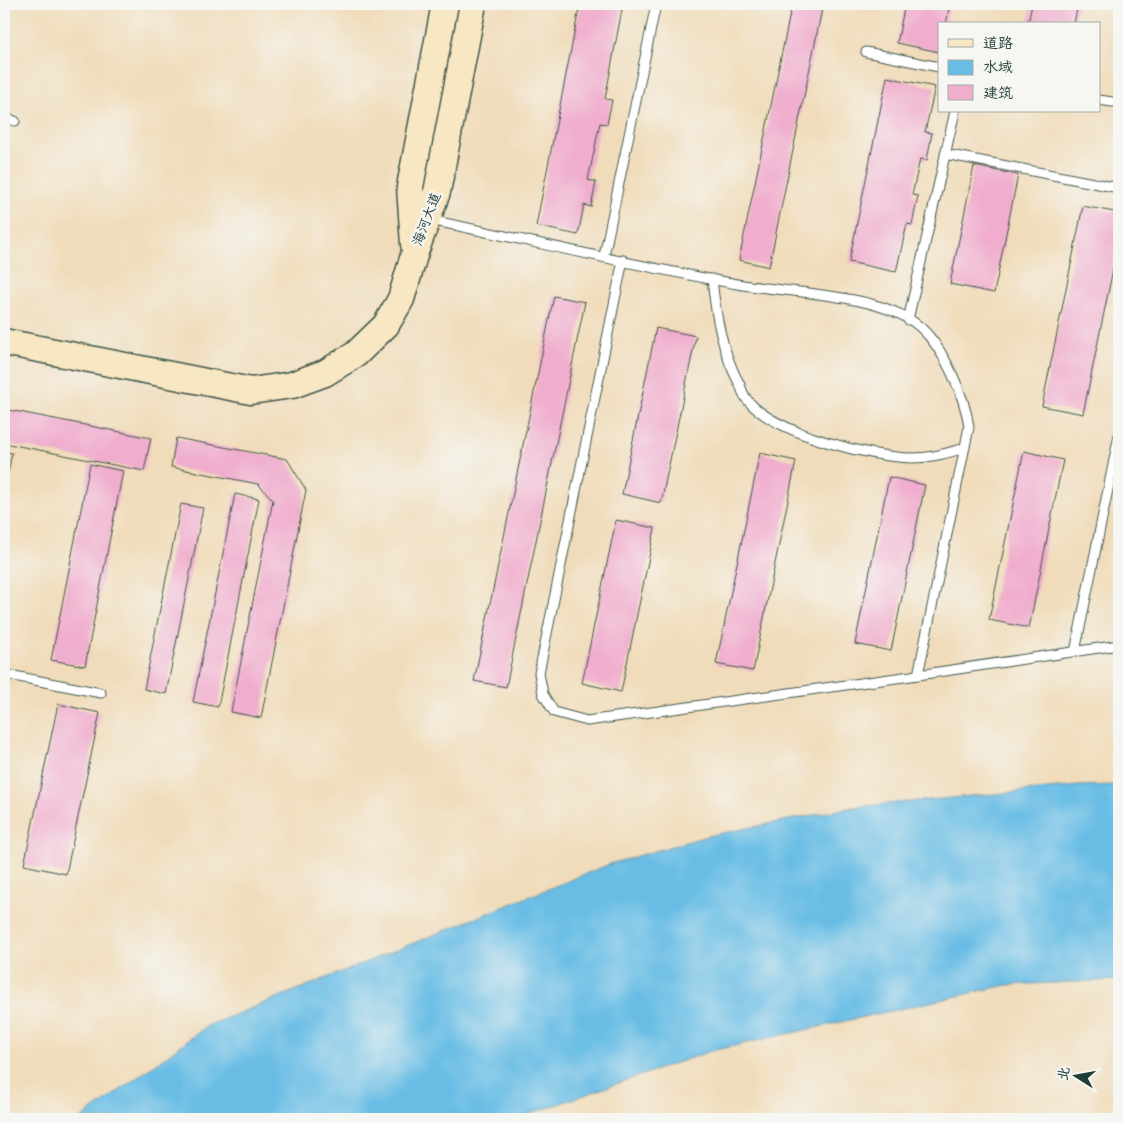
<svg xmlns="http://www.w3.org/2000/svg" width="1123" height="1123" viewBox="0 0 1123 1123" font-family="'Shantell Sans','LXGW WenKai TC',sans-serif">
  <rect width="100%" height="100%" fill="#f6f6f2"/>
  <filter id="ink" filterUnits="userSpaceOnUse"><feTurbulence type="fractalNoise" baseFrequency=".02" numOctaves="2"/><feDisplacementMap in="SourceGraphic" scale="10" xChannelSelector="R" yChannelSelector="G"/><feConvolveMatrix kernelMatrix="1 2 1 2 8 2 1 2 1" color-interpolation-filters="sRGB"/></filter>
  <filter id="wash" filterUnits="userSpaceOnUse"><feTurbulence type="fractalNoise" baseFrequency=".0096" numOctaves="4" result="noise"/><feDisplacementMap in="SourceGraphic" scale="20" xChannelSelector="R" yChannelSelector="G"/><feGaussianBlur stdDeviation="1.12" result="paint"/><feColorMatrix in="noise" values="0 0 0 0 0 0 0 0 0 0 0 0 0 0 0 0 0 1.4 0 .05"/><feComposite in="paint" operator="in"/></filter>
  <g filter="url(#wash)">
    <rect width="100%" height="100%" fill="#f0dcba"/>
    <path fill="#69bde5" stroke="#447d8c" d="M1119,785v195l-112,5 -296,66 -196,68h-434l126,-93 403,-162 97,-28 147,-29 225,-21z"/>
    <g id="blocks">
      <path fill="#f0adcd" d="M4,4h5l-4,21h-1z
        M580,4h43l-18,95 7,1 -5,24 -7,-1 -12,57 8,2 -5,25 -7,-2 -6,30 -42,-9z
        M792,4h31l-54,263 -30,-7z
        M905,4h45l-4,20h-7v28l-42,-9z
        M1032,4h46l-4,20h-46z
        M887,77l48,10 -10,45 7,1 -5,27 -7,-1 -8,36 6,1 -6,29 -5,-1 -11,48 -47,-10z
        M974,166l44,9 -24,118 -44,-9z
        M1083,206l36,7v27l-36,174 -41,-8z
        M554,296l31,6 -79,385 -32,-6z
        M656,328l40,8 -35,167 -39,-9z
        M4,409l147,29 -7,33 -140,-28z
        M176,438l111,21 19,31 -45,228 -30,-6 42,-212 -15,-16 -87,-17z
        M1024,451l39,9 -34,168 -40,-8z
        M4,452l8,1 -7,35h-1z
        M760,453l36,8 -43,210 -37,-7z
        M90,464l33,7 -38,195 -34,-6z
        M889,477l36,8 -34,166 -36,-7z
        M235,494l24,5 -41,208 -25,-5z
        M181,504l22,4 -37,186 -22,-5z
        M616,520l39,8 -34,164 -39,-9z
        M58,704l42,9 -34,161 -42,-9z"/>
    </g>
  </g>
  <g filter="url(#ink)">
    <use href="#blocks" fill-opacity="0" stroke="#3e5548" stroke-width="1"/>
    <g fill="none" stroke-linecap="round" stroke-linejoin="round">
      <g stroke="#3e5548" stroke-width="11">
        <path id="lane" d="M866,52l73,15
          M1099,100l13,2
          M4,118l11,3
          M945,154l174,34
          M430,220c102,21 204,46 307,64 50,9 144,9 183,43 24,21 45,70 49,100l-51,248
          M604,256l52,-252
          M623,260l-84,413 4,21 11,18 33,9 331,-46 201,-30
          M712,279c4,38 10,73 28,106 2,6 5,13 9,17 29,32 120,55 163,56 19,0 35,-5 53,-10
          M908,320l47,-209
          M1075,652l44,-217
          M4,674l97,19"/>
      </g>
      <g stroke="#3e5548" stroke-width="29">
        <path id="secondary" d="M414,244l-4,-57 35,-183
          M4,342l247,49 41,-6 33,-12 31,-19 30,-29 15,-26 14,-47 22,-60 36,-188"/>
      </g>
      <use href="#lane" stroke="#fff" stroke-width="9"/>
      <use href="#secondary" stroke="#f8e7c3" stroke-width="26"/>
    </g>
  </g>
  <g text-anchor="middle" stroke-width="4.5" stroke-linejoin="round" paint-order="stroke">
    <g font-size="14" fill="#1f3d34" stroke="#f6f6f2">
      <text transform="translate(426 219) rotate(-69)" y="5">海河大道</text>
    </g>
  </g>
  <rect width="1123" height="1123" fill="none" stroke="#f6f6f2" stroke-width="20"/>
  <rect x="938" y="22" width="162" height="90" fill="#f6f6f2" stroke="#a0aca6"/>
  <rect x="948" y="39" width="25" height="8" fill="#f8e7c3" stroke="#a0aca6"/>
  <text x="983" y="48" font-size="15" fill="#1f3d34">道路</text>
  <rect x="948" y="60" width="25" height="15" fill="#69bde5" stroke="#a0aca6"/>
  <text x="983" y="72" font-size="15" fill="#1f3d34">水域</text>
  <rect x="948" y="85" width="25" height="15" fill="#f0adcd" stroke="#a0aca6"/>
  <text x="983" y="98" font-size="15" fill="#1f3d34">建筑</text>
  <g transform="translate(1076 1076) rotate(281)" stroke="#f6f6f2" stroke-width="4" paint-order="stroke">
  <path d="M0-4L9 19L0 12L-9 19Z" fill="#1f3d34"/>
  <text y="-8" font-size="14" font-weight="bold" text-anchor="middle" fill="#1f3d34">北</text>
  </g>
</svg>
